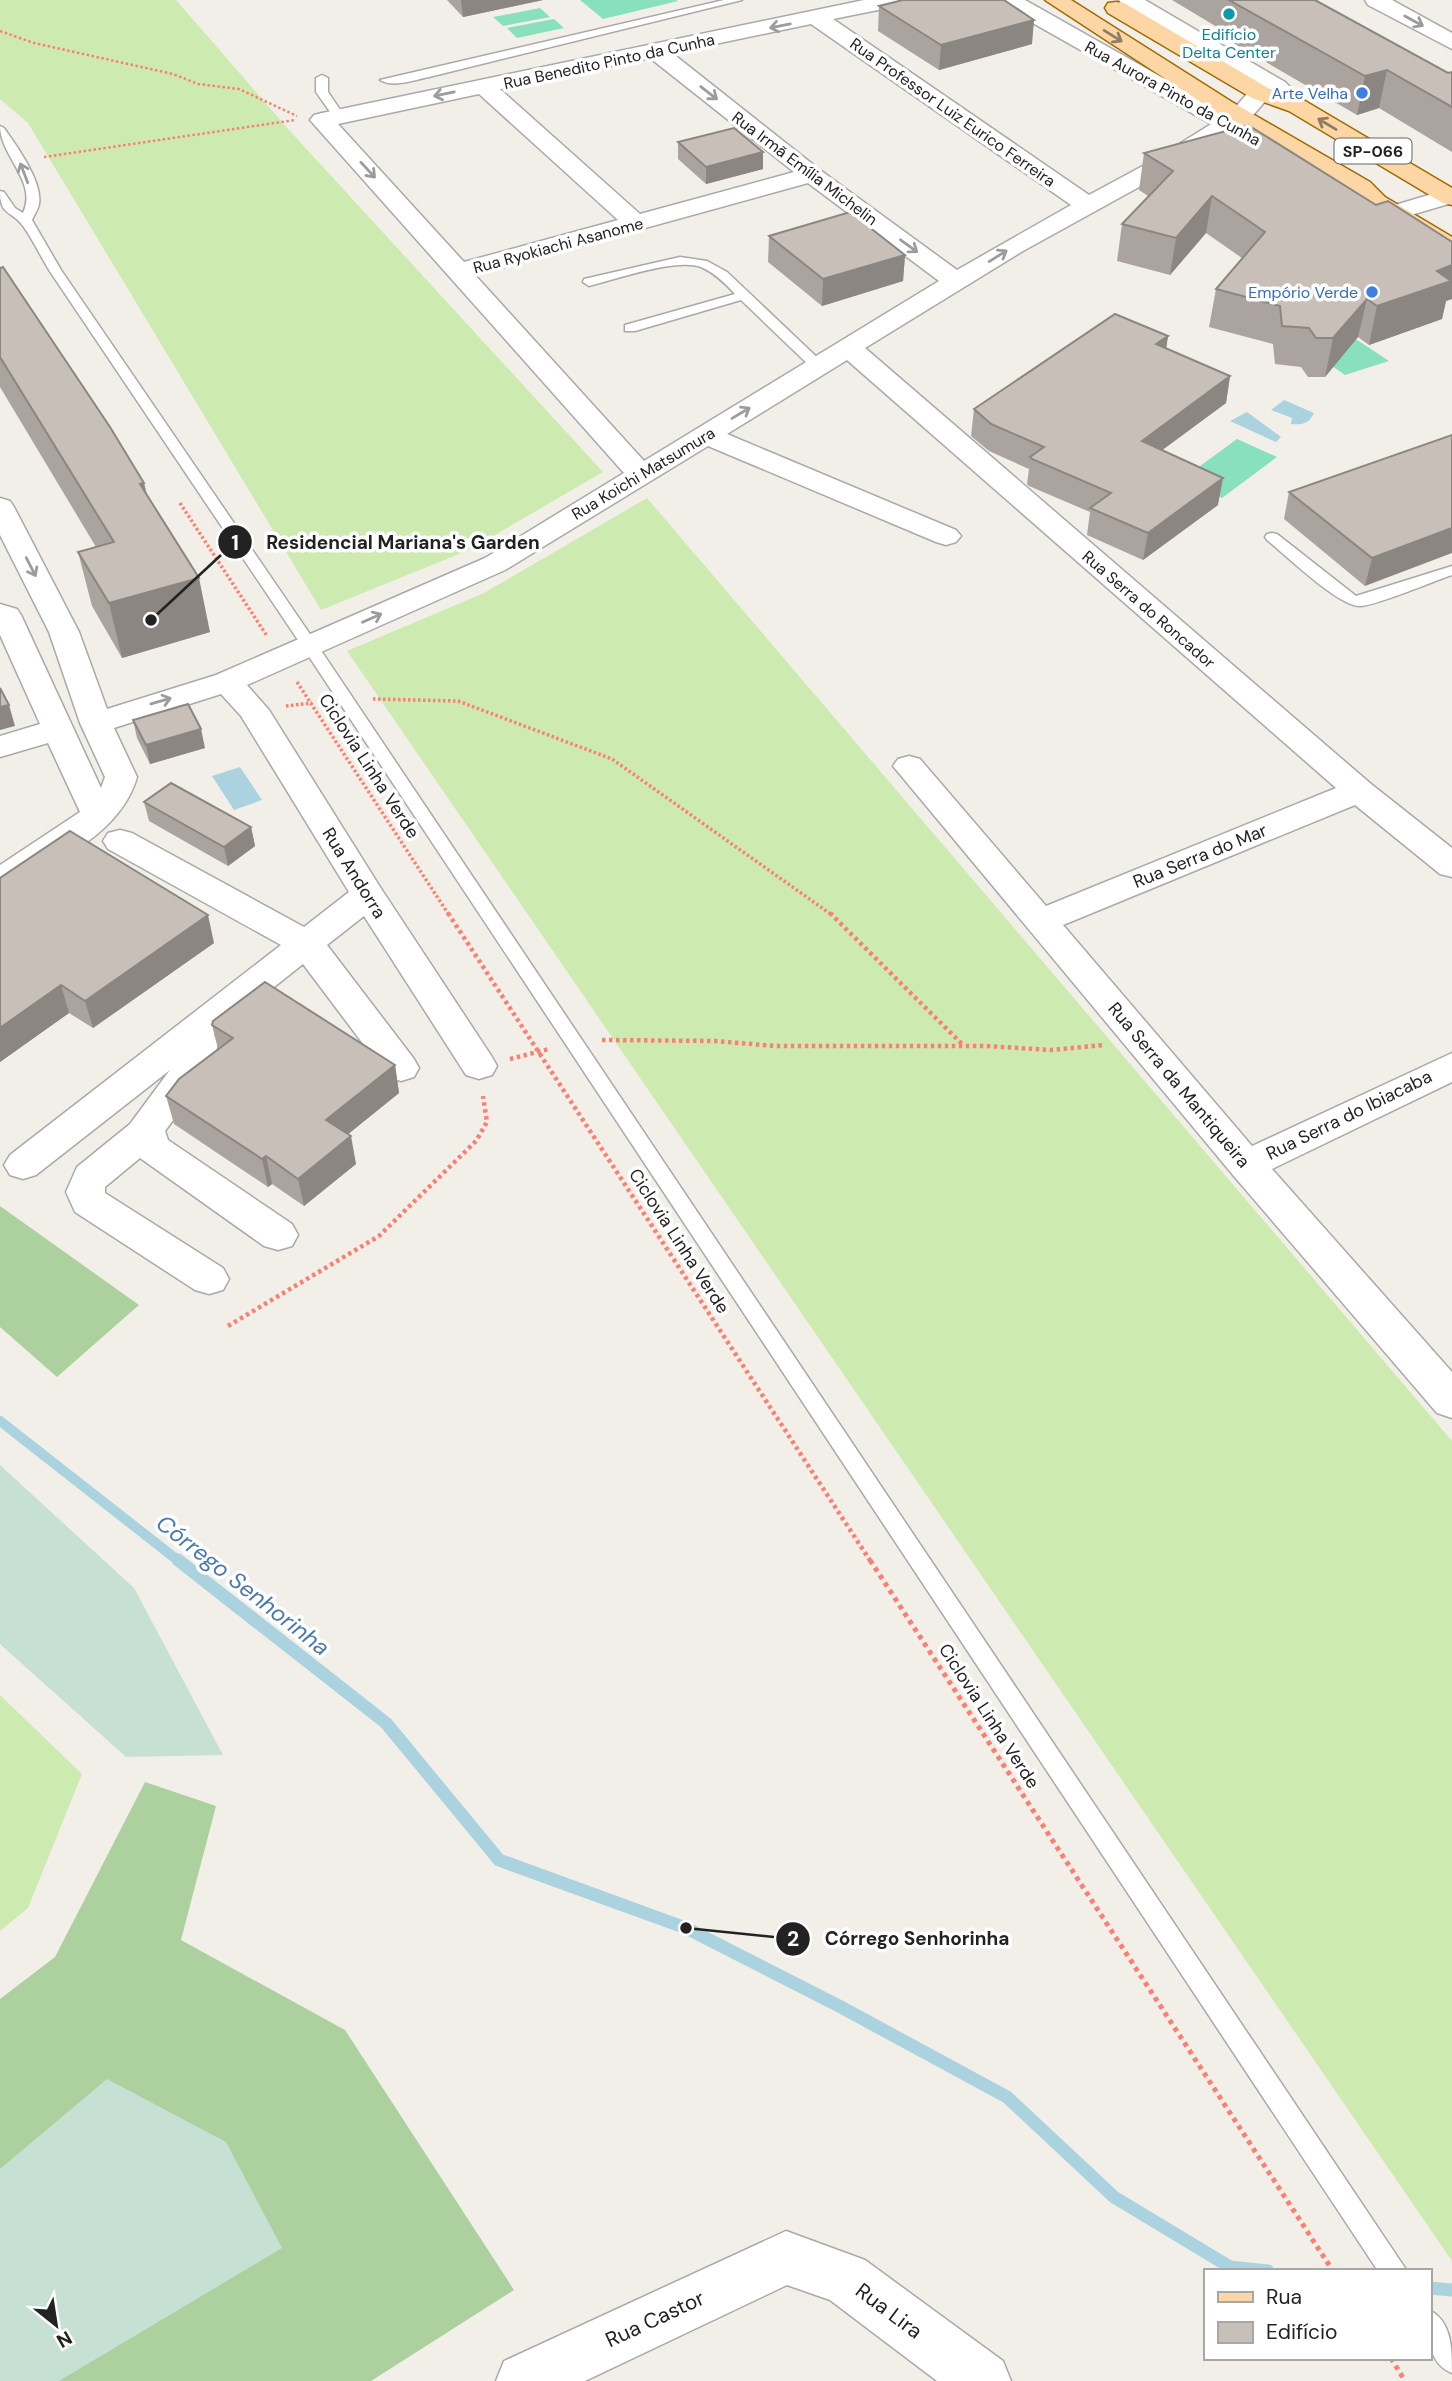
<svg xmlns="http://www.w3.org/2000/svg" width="1452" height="2381" viewBox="0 0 1452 2381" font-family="'DM Sans',sans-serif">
  <rect width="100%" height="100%" fill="#f2efe9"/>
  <path fill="#cdebb0" d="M0,0h176l113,130 314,342 -134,78 -148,60 -293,-487 -28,-24z
    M647,498l805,943v820l-1105,-1610 137,-58z
    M0,1695l82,79 -54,134 -28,23z"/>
  <path fill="#add19e" d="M0,1206l139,99 -82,72 -57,-50z
    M145,1782l71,24 -35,134 164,90 169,260 -143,91h-371v-382l55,-42z"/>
  <path fill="#c6e0d4" d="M0,1465l134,123 89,167 -97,2 -126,-113z
    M107,2079l119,63 56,106 -223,133h-59v-212z"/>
  <path fill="#88e0be" d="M580,0h96l2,1 -75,18z
    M540,8l10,9 -47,9 -10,-9z
    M554,19l10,9 -47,10 -10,-10z
    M1333,324l56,37 -44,14 -55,-38z
    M1237,439l40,18 -55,41 -41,-18z"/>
  <path fill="#aad3df" d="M1284,400l30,13c-5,11 -12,12 -23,11l1,-6 -21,-8z
    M1247,412l34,25 -5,5 -46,-21z
    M240,767l22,33 -28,10 -22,-34z"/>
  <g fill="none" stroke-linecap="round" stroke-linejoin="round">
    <path stroke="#aad3df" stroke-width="10" d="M0,1421l180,141"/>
    <path stroke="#aad3df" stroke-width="13" d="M178,1560l208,163 113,137 187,68 153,78 168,91 107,100 116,70 38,4
      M1429,2288l23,2"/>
    <g stroke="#a9a9a9" stroke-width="3">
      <path id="service" d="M724,0h18l-313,77c-15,3 -36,11 -49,3z
        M322,75l6,3v14l17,25 -2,2h-8l-19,-27v-14z
        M0,126l4,2c12,17 39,54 35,76 -1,6 -5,11 -7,16l29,50 257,376 1089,1625h-29l-1076,-1625 -253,-376c-9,-15 -16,-30 -26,-44 -11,-16 -23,-9 -23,-35l4,1 11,16 8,5c15,-31 -23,-57 -23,-87z
        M680,257l27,4 20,11 96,91v6h-10l-72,-69 -106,31h-10v-6l110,-31c-10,-11 -20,-21 -34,-27 -26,-9 -84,12 -112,19l-6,-4 1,-3z
        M1272,533l5,1 79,62 96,-30v9c-18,6 -79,32 -93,31 -22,-1 -73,-51 -92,-66l-2,-3 2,-3z
        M1429,2310c23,11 23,39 23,63 -26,-11 -23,-38 -23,-63z"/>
    </g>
    <g stroke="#a9a9a9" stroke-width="3">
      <path id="minor" d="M864,0h42l-3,5 -70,14 256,176 63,-34 80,-50 20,-23 25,-8 8,2 3,5 -3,5 -17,6 -20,23 -80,50 -145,80 -158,97 506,436 81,64v29l-12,-3 -85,-69 -292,120 189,221 200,-93v29l-180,87 180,203v46l-15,-5 -204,-238 -340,-409 5,-7 11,-3 11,3 126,147 290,-118 -489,-428 -120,74 229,96 5,6 -5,6 -10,3 -10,-3 -228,-96 -203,124 -258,115 22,25 111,177 112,170 5,9 -5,9 -13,4 -13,-4 -102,-159 -37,29 87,114 5,9 -5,9 -13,4 -13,-4 -85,-113 -89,71 4,8 -4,19 -5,9 -44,60 3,9 124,84 6,11 -6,11 -14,4 -14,-4 -124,-88 -35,29v6l118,75 6,11 -6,11 -14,4 -14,-4 -120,-78 -9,-20 11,-25 53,-43 40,-54 -134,105 -13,4 -13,-4 -6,-10 6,-10 271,-210 -173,-96 -5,-8 5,-8 12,-3 12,3 172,94 45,-35 -108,-176 -20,-22 -107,34 23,49c-16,56 -79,83 -125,112l-12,3v-27l80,-53 -32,-69 -48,14v-21l40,-12 -40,-89v-31l17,5 4,6 80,173 4,-11 -25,-54 -31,-91 -49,-97v-37l10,3 4,6 65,125 28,77 109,-34 269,-117 139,-85 -314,-353 4,-5 8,-2zM811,24l260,181 -114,65 -137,-100 -148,-117zM650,58l144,114 -154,42 -140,-125zM479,94l139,126 -154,42 -126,-138zM808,183l131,98 -295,180 -169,-186z
        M1365,0h27l60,33v16l-84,-44z
        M1452,188v15l-58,17 -9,-2 -3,-5 3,-5z
        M786,2231l79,29 138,101 8,20h-74l-107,-81 -43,-15 -202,96h-89l8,-20z"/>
    </g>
    <g stroke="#a9a9a9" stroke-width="3">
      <path id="tertiary" d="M998,0h27l264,149 4,5 -4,5h-16l-272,-154z
        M1119,0h26l140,82 24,24 -4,5h-16l-20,-19 -147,-87z"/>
    </g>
    <g stroke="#a06b00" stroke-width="3">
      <path id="primary" d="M1045,0h26l161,102 138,80 15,15 67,40v19l-9,-3 -76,-46 -15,-15 -136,-80z
        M1116,2l8,1 144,85 37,13 147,87v17l-9,-2 -154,-92 -37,-13 -144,-85 -3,-5 3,-5z"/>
    </g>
    <path stroke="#fa8072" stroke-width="2.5" stroke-dasharray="2.5 2.5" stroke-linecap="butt" d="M0,31l34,12 139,31 25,10 41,5 58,27
      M44,157l251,-37"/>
    <path stroke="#fa8072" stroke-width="3.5" stroke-dasharray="2.5 2.5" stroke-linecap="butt" d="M180,503l87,133
      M297,682l152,233
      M373,699l85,2 154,58 220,156
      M286,706l26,-3"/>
    <path stroke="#fa8072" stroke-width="4.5" stroke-dasharray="3.5 3.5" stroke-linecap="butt" d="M448,913l423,649
      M830,913l134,133
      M602,1040l113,1 60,5h211l65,4 53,-5
      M510,1059l39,-10
      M228,1326l151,-90 97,-95 11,-19 -4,-26"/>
    <path stroke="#fa8072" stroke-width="5" stroke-dasharray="4.5 4.5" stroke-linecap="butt" d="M870,1560l463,711
      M1391,2358l14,23"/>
    <use href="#service" fill="#fff" fill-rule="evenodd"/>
    <use href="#minor" fill="#fff" fill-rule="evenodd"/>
    <use href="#tertiary" fill="#fff" fill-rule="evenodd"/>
    <use href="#primary" fill="#fcd6a4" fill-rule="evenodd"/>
  </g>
  <path fill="#aba49e" d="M447,0h96l-80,17z
    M1172,0h143l133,73 4,-1v80l-73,-44 -22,7 -141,-82 1,-6z
    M879,6l153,38 -93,26 -61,-39z
    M678,142l85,27 -57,15 -28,-25z
    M1144,153l232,52 76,37v57l-6,2 -4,18 -73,26 -11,-8 -33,40h-17l-7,-10 -26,-3 -2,-20 -64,-17 7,-38 26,-31 -36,-25 -36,42 -53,-14 5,-37 26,-28 -9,-6z
    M769,236l136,19 -2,26 -81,25 -54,-44z
    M0,268l144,215 3,12 63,137 -88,26 -30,-52 -14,-54 18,-5 -96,-160z
    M1168,336l-2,12 64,28 -4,27 -64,47 56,55 -75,55 -56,-25 3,-23 -61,-26 -2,-2 2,-15 -40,-18 -18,-15 3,-27z
    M1452,435l-87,151 -81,-67 5,-27z
    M133,720l72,28 -55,16 -13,-26z
    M144,802l107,25 4,19 -27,20 -79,-45z
    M0,878l214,65 -121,85 -24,-15 -69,49z
    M212,1025l183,40 4,28 -51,41 8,30 -52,42 -32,-22 -4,3 -94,-63 -8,-28 52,-47z"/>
  <path fill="#8b8681" d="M461,0h82l-80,17z
    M1034,20l-2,24 -93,26 2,-25z
    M1387,70l-8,38 -22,7 8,-39z
    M763,152v17l-57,15v-17z
    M1212,196l-6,37 -36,42 6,-37z
    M905,255l-2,26 -81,25 1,-27z
    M1452,265v34l-6,2 -4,18 -73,26 8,-39 60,-35z
    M1367,299l-9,38 -33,40 8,-39z
    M1168,336l-4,27 -8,-19z
    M1230,376l-4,27 -88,65 4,-27z
    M1223,478l-5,27 -75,55 5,-27z
    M144,483l12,54 -16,-53z
    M1452,528v25l-87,33 7,-28z
    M199,578l11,54 -88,26 -13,-55z
    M9,705l6,21 -15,4v-23z
    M201,729l4,19 -55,16 -4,-19z
    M251,827l4,19 -27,20 -4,-19z
    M208,915l6,28 -121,85 -8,-27z
    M61,985l8,28 -69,49v-34z
    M395,1065l4,28 -68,55 -5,-28z
    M351,1136l5,28 -52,42 -6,-27z
    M266,1156l6,28 -4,3 -6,-28z"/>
  <path fill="#c7bfb8" stroke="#8b8681" stroke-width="2" d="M903,0h101l30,20 -93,25 -62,-39z
    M1229,0h86l133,73 4,-1v35l-65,-37 -22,6z
    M1248,125l128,80 12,-4 64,41v23l-15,6 14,10 -74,25 -10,-7 -34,39h-17l-7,-10 -27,-2 -2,-20 -64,-17 49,-57 -53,-36 -36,42 -54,-14 51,-53 -29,-18z
    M734,128l29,24 -57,15 -28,-25z
    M850,212l55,43 -82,24 -54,-43z
    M3,267l107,160 34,56 -4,1 59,94 -90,25 -31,-51 36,-10 -114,-185v-89z
    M1115,314l53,22 -12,8 74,32 -88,65 81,37 -75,55 -58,-25 21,-15 -79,-34 -2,-2 14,-10 -53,-23 -17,-15z
    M1452,435v93l-80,30 -83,-66z
    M0,688l9,17 -9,2z
    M188,704l13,25 -55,16 -13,-25z
    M171,783l80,44 -27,20 -80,-45z
    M70,831l138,84 -123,86 -24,-16 -61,43v-150z
    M265,982l130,83 -69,55 25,16 -53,43 -32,-23 -4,3 -96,-63 13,-17 54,-41 -21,-13 1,-4z"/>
  <defs><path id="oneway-shaft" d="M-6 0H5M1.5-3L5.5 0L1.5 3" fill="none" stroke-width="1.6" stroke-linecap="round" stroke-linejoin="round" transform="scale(1.75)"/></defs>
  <g stroke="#9c9c9c">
    <use href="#oneway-shaft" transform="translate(1414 21) rotate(29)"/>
    <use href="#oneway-shaft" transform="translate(780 26) rotate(169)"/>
    <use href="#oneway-shaft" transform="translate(709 93) rotate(38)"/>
    <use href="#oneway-shaft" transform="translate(444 94) rotate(168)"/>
    <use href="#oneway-shaft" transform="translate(368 170) rotate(47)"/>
    <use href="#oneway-shaft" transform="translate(24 173) rotate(-111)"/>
    <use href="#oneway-shaft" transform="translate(909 246) rotate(36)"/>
    <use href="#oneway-shaft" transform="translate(998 256) rotate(-32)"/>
    <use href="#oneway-shaft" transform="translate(741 413) rotate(-31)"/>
    <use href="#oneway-shaft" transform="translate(31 567) rotate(63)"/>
    <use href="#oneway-shaft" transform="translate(372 618) rotate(-24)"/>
    <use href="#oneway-shaft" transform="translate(161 701) rotate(-16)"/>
  </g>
  <g stroke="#8f7c63">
    <use href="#oneway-shaft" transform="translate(1113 36) rotate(32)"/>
    <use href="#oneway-shaft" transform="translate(1327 124) rotate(-149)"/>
  </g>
  <circle fill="#0f9aa8" stroke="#fff" stroke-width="2.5" cx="1229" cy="14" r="7"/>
  <g fill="#3f7fe0" stroke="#fff" stroke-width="2.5">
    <circle cx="1362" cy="93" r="7"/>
    <circle cx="1372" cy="292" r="7"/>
  </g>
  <g text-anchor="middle" stroke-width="7" stroke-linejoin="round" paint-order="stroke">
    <g font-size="16" fill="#0d838f" stroke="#fff">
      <text x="1229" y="40">Edifício<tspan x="1229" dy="18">Delta Center</tspan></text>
    </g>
    <g font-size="16" fill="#222" stroke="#fff">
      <text transform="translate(609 61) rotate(-12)" y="6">Rua Benedito Pinto da Cunha</text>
      <text transform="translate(1173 93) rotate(29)" y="6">Rua Aurora Pinto da Cunha</text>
      <text transform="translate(953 112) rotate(35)" y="6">Rua Professor Luiz Eurico Ferreira</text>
      <text transform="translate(805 168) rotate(37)" y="6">Rua Irmã Emília Michelin</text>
      <text transform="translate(558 245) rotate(-15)" y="6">Rua Ryokiachi Asanome</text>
      <text transform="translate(643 473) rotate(-31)" y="6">Rua Koichi Matsumura</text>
      <text transform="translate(1149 609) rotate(41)" y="6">Rua Serra do Roncador</text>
    </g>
    <g font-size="16" fill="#366cbe" stroke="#fff" text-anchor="end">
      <text x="1348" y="99">Arte Velha</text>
      <text x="1358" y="298">Empório Verde</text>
    </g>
    <rect fill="#fff" stroke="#646464" stroke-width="2" x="1334.5" y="138.5" width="77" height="25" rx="5"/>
    <g font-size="16" font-weight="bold" fill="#222">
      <text x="1373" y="157">SP-066</text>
    </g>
    <g font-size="18" fill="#222" stroke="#fff">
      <text transform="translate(369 766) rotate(57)" y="6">Ciclovia Linha Verde</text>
      <text transform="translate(1200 856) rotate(-22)" y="6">Rua Serra do Mar</text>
      <text transform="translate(354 873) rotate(58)" y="6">Rua Andorra</text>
      <text transform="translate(1179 1085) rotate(50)" y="6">Rua Serra da Mantiqueira</text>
      <text transform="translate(1349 1115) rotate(-26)" y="6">Rua Serra do Ibiacaba</text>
      <text transform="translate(679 1241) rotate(57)" y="6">Ciclovia Linha Verde</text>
      <text transform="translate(989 1716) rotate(57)" y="6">Ciclovia Linha Verde</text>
    </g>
    <g font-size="21" fill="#222" stroke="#fff">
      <text transform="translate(889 2311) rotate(37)" y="7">Rua Lira</text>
      <text transform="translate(655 2319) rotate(-25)" y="7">Rua Castor</text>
    </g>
    <g font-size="23" font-style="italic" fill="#4a7aab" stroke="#fff">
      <text transform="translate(243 1585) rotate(38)" y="8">Córrego Senhorinha</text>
    </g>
  </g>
  <path fill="none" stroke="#222" stroke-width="2.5" d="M151 620L235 542M686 1928L793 1939"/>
  <g fill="#222" stroke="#fff" stroke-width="2.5">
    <circle cx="151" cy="620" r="7"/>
    <circle cx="686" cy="1928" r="7"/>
    <circle cx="235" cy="542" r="18"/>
    <circle cx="793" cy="1939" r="18"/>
  </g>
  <g font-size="21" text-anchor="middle" font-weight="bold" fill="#fff">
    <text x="235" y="550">1</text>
    <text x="793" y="1946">2</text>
  </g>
  <g font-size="19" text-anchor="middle" font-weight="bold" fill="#222" stroke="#fff" stroke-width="7" stroke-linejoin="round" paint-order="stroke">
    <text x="403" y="549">Residencial Mariana's Garden</text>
    <text x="917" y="1945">Córrego Senhorinha</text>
  </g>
  <rect x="1204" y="2269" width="228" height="91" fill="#ffffff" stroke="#a7a7a7" stroke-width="2"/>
  <rect x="1218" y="2292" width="35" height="10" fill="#fcd6a4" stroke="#a7a7a7" stroke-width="2"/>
  <text x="1266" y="2304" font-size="21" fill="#222222">Rua</text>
  <rect x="1218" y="2322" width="35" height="21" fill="#c7bfb8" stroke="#a7a7a7" stroke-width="2"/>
  <text x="1266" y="2339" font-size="21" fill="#222222">Edifício</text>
  <g transform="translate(56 2325) rotate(150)" stroke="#ffffff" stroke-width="5" paint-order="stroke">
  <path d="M0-5L12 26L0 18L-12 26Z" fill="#222222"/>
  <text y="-10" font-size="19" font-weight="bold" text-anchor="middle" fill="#222222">N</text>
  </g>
</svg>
